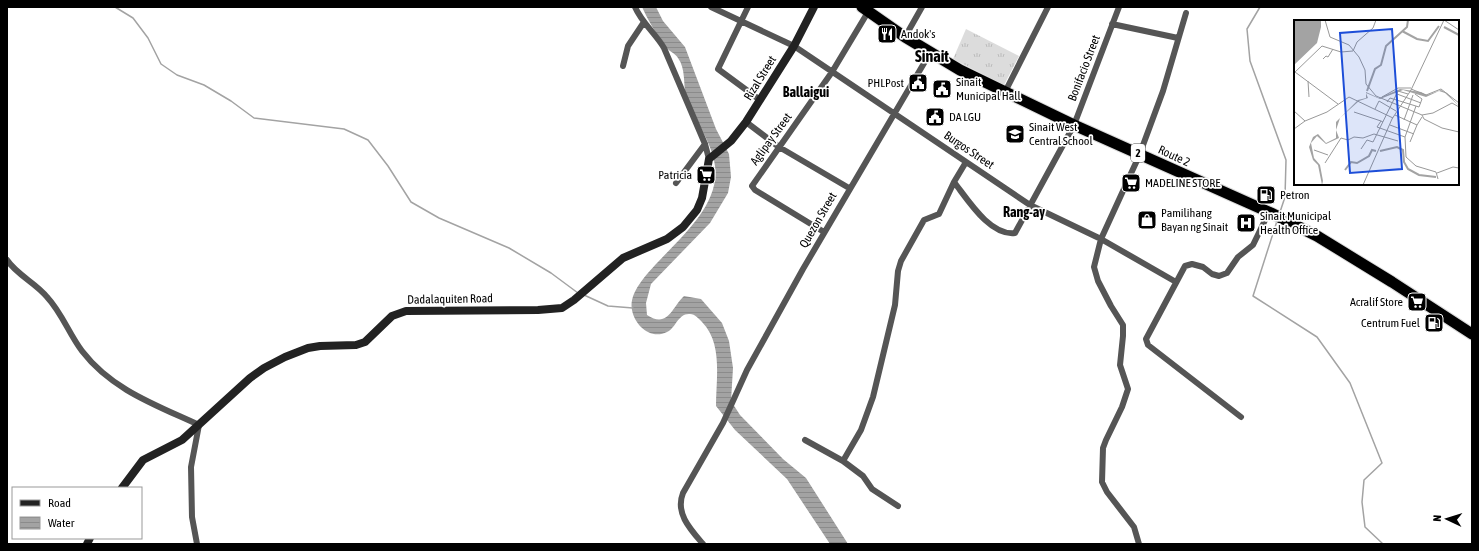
<svg xmlns="http://www.w3.org/2000/svg" width="1479" height="551" viewBox="0 0 1479 551" font-family="'Asap Condensed',sans-serif">
  <defs>
    <pattern id="park-tufts" width="24" height="20" patternUnits="userSpaceOnUse"><rect width="24" height="20" fill="#dcdcdc"/><path d="M3 7l-1-3M5 7V3M7 7l1-3M15 17l-1-3M17 17v-4M19 17l1-3" fill="none" stroke="#bbb"/></pattern>
    <pattern id="water-rules" width="6" height="5" patternUnits="userSpaceOnUse"><rect width="6" height="5" fill="#a3a3a3"/><path d="M0 2.5h6" fill="none" stroke="#8b8b8b"/></pattern>
  </defs>
  <rect width="100%" height="100%" fill="#fff"/>
  <path fill="url(#park-tufts)" d="M966,29l53,27 -15,29 -51,-26z"/>
  <path fill="url(#water-rules)" d="M642,7h14l7,14 22,26 31,82 13,25 2,23 -3,16 -18,30 -59,61 -5,19 1,12c21,14 25,-8 37,-19l17,3 21,24 7,18 4,27 -2,33 9,14 43,44 23,19 42,66h-18l-43,-65 -52,-49 -19,-24c0,-27 7,-63 -14,-84 -3,-3 -7,-8 -12,-8 -12,-1 -14,14 -23,18 -16,8 -32,-6 -35,-22 -8,-39 91,-84 83,-144 -3,-25 -21,-46 -29,-70 -3,-12 0,-27 -8,-38 -3,-5 -10,-7 -13,-12 -9,-12 -17,-26 -23,-39z"/>
  <g fill="none" stroke-linecap="round" stroke-linejoin="round">
    <path stroke="#a3a3a3" stroke-width="1.5" d="M115,7l18,11 15,20 13,26 16,11 27,10 27,16 23,17 90,11 24,11 20,26 23,36 28,16 70,30 42,25 27,20
      M1260,7l-13,22 3,32 36,99 -1,37 -5,15
      M1277,221l-24,75 64,41 33,46 32,80 -18,17 -2,22 3,25 18,17
      M584,295l24,11 25,2"/>
    <g stroke="#dbdbdb" stroke-width="13">
      <path id="highway" d="M862,7l43,30 55,33 114,55 197,88 46,23 75,46 80,52"/>
    </g>
    <path stroke="#555" stroke-width="6" d="M635,7c7,16 20,26 29,41l41,96 4,15
      M711,7l83,39 236,159 71,34 75,43
      M748,7l-30,62 42,31
      M1112,24l66,14
      M905,37l17,-30
      M623,66l5,-20 16,-24
      M1005,92l43,-85
      M746,122l33,25 70,41
      M966,162l-12,20c14,18 36,54 61,51l59,-108 45,-118
      M676,183l29,-39
      M824,232l-69,-42 -3,-4 80,-114 36,-60
      M7,260c10,15 29,23 40,37 15,16 22,37 35,54 30,39 74,54 117,74l-8,42 1,50 5,27
      M1241,417l-93,-72 -2,-6 39,-73 7,-2 11,3 9,7 7,2 8,-3 11,-16 15,-12 16,-33
      M805,440l38,21 20,15 9,13 26,17
      M843,461l18,-31 12,-33 22,-92 3,-34 3,-10 23,-41 15,-6 15,-32
      M703,544c-13,-15 -28,-31 -20,-51l40,-70 24,-53 56,-101 127,-216
      M1139,544l-5,-17 -27,-35 -5,-10 1,-34 3,-8 16,-33 6,-18 -8,-24 3,-29v-11l-12,-19 -13,-25 -4,-14 7,-28 38,-83 24,-65 23,-78"/>
    <path stroke="#222" stroke-width="8" d="M122,488l21,-28 39,-20 68,-62 14,-10 21,-11 23,-9 12,-2 36,-1 9,-3 27,-26 14,-5 132,-1 24,-2 12,-8 49,-42 44,-19 16,-12 14,-17 5,-12 7,-39 22,-18 15,-19 48,-76 20,-39
      M87,544l3,-6"/>
    <use href="#highway" stroke="#000" stroke-width="11"/>
  </g>
  <defs>
    <g id="restaurant-square" transform="scale(1)"><rect x="-9" y="-9" width="18" height="18" rx="4" fill="#000" stroke="#fff"/><path d="M-5-6h1v4h1v-4h1v4h1v-4h1v5L-1.5 .5V6h-2V.5L-5-1ZM5-6V6H3V1.5H1.5Q1.5-4 5-6Z" fill="#fff"/></g>
    <g id="civic-square" transform="scale(1)"><rect x="-9" y="-9" width="18" height="18" rx="4" fill="#000" stroke="#fff"/><path d="M-.6-6.5H3V-4.5H.6V-3L4-1V1h2V6H-6V1h2V-1L-.6-3ZM-1.2 2.5V6h2.4V2.5Z" fill="#fff"/></g>
    <g id="school-square" transform="scale(1)"><rect x="-9" y="-9" width="18" height="18" rx="4" fill="#000" stroke="#fff"/><path d="M0-5L7-2L0 1L-7-2ZM-4 1L0 2.5L4 1V4Q0 6-4 4Z" fill="#fff"/></g>
    <g id="supermarket-square" transform="scale(1)"><rect x="-9" y="-9" width="18" height="18" rx="4" fill="#000" stroke="#fff"/><path d="M-6-5.5h2.5l.6 2H6L4.5 2H-2.5L-4.4-4H-6ZM-1.5 3.2a1.3 1.3 0 1 0 .1 0ZM3 3.2a1.3 1.3 0 1 0 .1 0Z" fill="#fff"/></g>
    <g id="fuel-square" transform="scale(1)"><rect x="-9" y="-9" width="18" height="18" rx="4" fill="#000" stroke="#fff"/><path d="M-5.5-6h7V0h2V4h1.3V-2.5L3-4.5l.8-.8L6-3V5H2.5V1h-1V6h-7ZM-4.2-4.7v3.2H.2V-4.7Z" fill="#fff"/></g>
    <g id="shop-square" transform="scale(1)"><rect x="-9" y="-9" width="18" height="18" rx="4" fill="#000" stroke="#fff"/><path d="M-5-2.5h2.3a2.7 3.5 0 0 1 5.4 0H5L5.5 6h-11ZM-1.5-2.5h3a1.5 2.3 0 0 0-3 0Z" fill="#fff"/></g>
    <g id="hospital-square" transform="scale(1)"><rect x="-9" y="-9" width="18" height="18" rx="4" fill="#000" stroke="#fff"/><path d="M-5-5h3v3.5h4V-5h3V5h-3V1.5h-4V5h-3Z" fill="#fff"/></g>
  </defs>
  <g fill-rule="evenodd">
    <use href="#restaurant-square" x="887" y="34"/>
    <use href="#civic-square" x="918" y="83"/>
    <use href="#civic-square" x="942" y="89"/>
    <use href="#civic-square" x="935" y="117"/>
    <use href="#school-square" x="1015" y="134"/>
    <use href="#supermarket-square" x="706" y="175"/>
    <use href="#supermarket-square" x="1131" y="183"/>
    <use href="#fuel-square" x="1266" y="195"/>
    <use href="#shop-square" x="1147" y="220"/>
    <use href="#hospital-square" x="1246" y="223"/>
    <use href="#supermarket-square" x="1417" y="302"/>
    <use href="#fuel-square" x="1434" y="323"/>
  </g>
  <g text-anchor="middle" stroke-width="3.5" stroke-linejoin="round" paint-order="stroke">
    <rect fill="#fff" stroke="#4c4c4c" stroke-width="1" x="1131" y="144" width="14" height="18" rx="3"/>
    <g font-size="11" font-weight="bold" fill="#000">
      <text x="1138" y="157">2</text>
    </g>
    <g font-size="12" fill="#000" stroke="#fff" text-anchor="start">
      <text x="901" y="38">Andok's</text>
      <text x="956" y="86">Sinait<tspan x="956" dy="14">Municipal Hall</tspan></text>
      <text x="904" y="87" text-anchor="end">PHLPost</text>
      <text x="949" y="121">DA LGU</text>
      <text x="1029" y="131">Sinait West<tspan x="1029" dy="14">Central School</tspan></text>
      <text x="692" y="179" text-anchor="end">Patricia</text>
      <text x="1145" y="187">MADELINE STORE</text>
      <text x="1280" y="199">Petron</text>
      <text x="1161" y="217">Pamilihang<tspan x="1161" dy="14">Bayan ng Sinait</tspan></text>
      <text x="1260" y="220">Sinait Municipal<tspan x="1260" dy="14">Health Office</tspan></text>
      <text x="1403" y="306" text-anchor="end">Acralif Store</text>
      <text x="1420" y="327" text-anchor="end">Centrum Fuel</text>
    </g>
    <g font-size="12" fill="#000" stroke="#fff">
      <text transform="translate(1084 68) rotate(-69)" y="4">Bonifacio Street</text>
      <text transform="translate(760 78) rotate(-58)" y="4">Rizal Street</text>
      <text transform="translate(771 139) rotate(-54)" y="4">Aglipay Street</text>
      <text transform="translate(969 150) rotate(34)" y="4">Burgos Street</text>
      <text transform="translate(1174 156) rotate(25)" y="4">Route 2</text>
      <text transform="translate(818 220) rotate(-60)" y="4">Quezon Street</text>
      <text transform="translate(450 299) rotate(-1)" y="4">Dadalaquiten Road</text>
    </g>
    <g font-size="14" font-weight="bold" fill="#000" stroke="#fff">
      <text x="806" y="97">Ballaigui</text>
      <text x="1024" y="217">Rang-ay</text>
    </g>
    <g font-size="16" font-weight="bold" fill="#000" stroke="#fff">
      <text x="932" y="62">Sinait</text>
    </g>
  </g>
  <g transform="translate(1294 20)">
    <rect width="165" height="165" fill="#fff"/>
    <path d="M0,0h27v7l-4,16 -23,22zM106,69l21,3 6,3 14,-5 6,3 12,13 -14,-13 -6,-2 -13,6 -23,-7 -23,9 -14,-6 2,5 -9,3 -19,17 -4,12 3,8 -13,6 -9,-8 -6,7 3,15 6,7 3,16 -1,4 -4,-20 -5,-5 -4,-13 4,-10 5,-3 8,9 10,-5v-16l22,-22 8,-2v-6l13,6z" fill="#a3a3a3"/>
    <path fill="none" stroke="#a3a3a3" stroke-width="2" d="M150,7l15,8M108,11l15,8 11,2 11,-15M73,71l8,-22 6,-4 5,-19 21,-19 1,-7M86,131l17,-4 6,3 1,12 4,7 11,6 17,2M51,150l6,-8 6,1 12,-7 3,-6 4,1"/>
    <path fill="none" stroke="#999" stroke-width="1" d="M31,0l5,17 19,8 10,12 6,13 1,14 10,12 46,19 11,-2 19,-10 7,4M150,0l15,10M29,39l3,-3 2,1 5,-8M1,52l43,32M0,53l28,-27 19,6 12,-1 4,-9 16,-14 3,-8M14,61l1,16M117,69l15,6 15,-6 18,14M103,74l24,9M88,77l16,-9h13M93,82l3,-4 29,9 3,-8 -7,-5M122,86l-11,31 1,20 10,9 20,6 2,7M81,89l4,-8 17,10M0,91l11,10M60,92l27,9M101,95l22,10 5,-8M128,95l2,4 18,9 17,4M110,100l9,-25M89,102l-2,-1 -4,6 28,10M96,105l24,9M0,109l11,-8 22,-9 22,-15 44,21M79,122l25,-51 10,3M116,122l7,-17M67,129l6,-9 6,2M20,130l14,5M31,143l16,-25 7,2 6,-3 9,1 11,-4 24,7M143,153l16,-6 6,1M69,165l29,-66 19,-29 33,-70"/>
    <path fill="#1d4ed8" fill-opacity="0.15" stroke="#1d4ed8" stroke-width="2" d="M98,9l10,140 -52,4 -10,-140z"/>
    <rect width="165" height="165" fill="none" stroke="#000" stroke-width="2"/>
  </g>
  <rect width="1479" height="551" fill="none" stroke="#000000" stroke-width="16"/>
  <rect x="12" y="487" width="130" height="52" fill="#ffffff" stroke="#999999"/>
  <rect x="20" y="500" width="20" height="6" fill="#222222" stroke="#999999"/>
  <text x="48" y="507" font-size="12" fill="#000000">Road</text>
  <rect x="20" y="517" width="20" height="12" fill="url(#water-rules)" stroke="#999999"/>
  <text x="48" y="527" font-size="12" fill="#000000">Water</text>
  <g transform="translate(1447 519) rotate(274)" stroke="#ffffff" stroke-width="3" paint-order="stroke">
  <path d="M0-3L7 15L0 10L-7 15Z" fill="#000000"/>
  <text y="-6" font-size="11" font-weight="bold" text-anchor="middle" fill="#000000">N</text>
  </g>
</svg>
